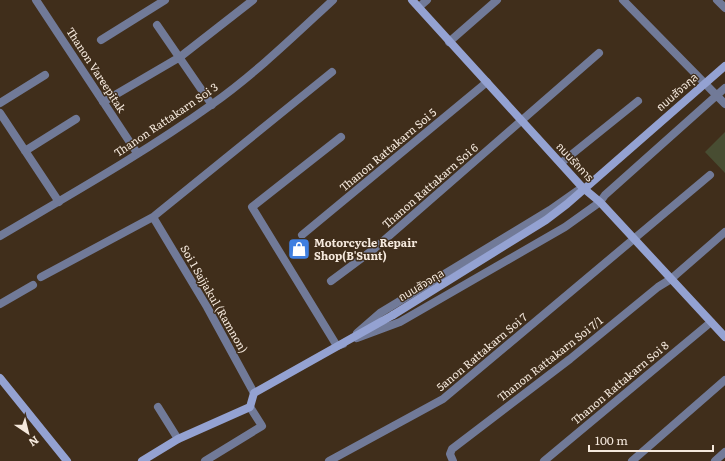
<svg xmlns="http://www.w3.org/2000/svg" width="725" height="461" viewBox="0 0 725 461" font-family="Literata,'Noto Sans Thai',serif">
  <rect width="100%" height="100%" fill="#402e1b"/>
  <path fill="#484d32" d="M725,132v41l-20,-21z"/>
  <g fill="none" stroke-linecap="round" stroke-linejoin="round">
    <path stroke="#717a98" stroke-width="8" d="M36,0l101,153
      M623,0l102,104
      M717,0l8,8
      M419,7l8,-7
      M157,25l55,80
      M101,40l64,-40
      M449,42l48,-42
      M103,102l77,-45 73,-57
      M0,103l45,-28
      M0,113l59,89
      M341,137l-89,70 85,139 6,-2
      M25,151l51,-32
      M561,163l77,-62
      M153,217l54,90 47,86
      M302,235l185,-153
      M0,236c71,-42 144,-83 211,-131 44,-31 83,-69 122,-105
      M41,277l112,-60 179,-145
      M331,281l43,-32 225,-196
      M0,304l33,-19
      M357,333l23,-20 170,-103 27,-19
      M357,338l43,-16 165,-95 35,-25 5,-7 120,-107
      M158,407l20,32
      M205,461l57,-35 -12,-19
      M329,461l114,-62 267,-224
      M453,461l-3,-7 2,-5 118,-90 88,-72 13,-8 54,-47
      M544,461l167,-139
      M632,461l93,-81
      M715,461l10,-9"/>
    <path stroke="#94a2d2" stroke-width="8" d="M412,0l170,187 18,15 125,135
      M0,378l67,83
      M142,461l36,-22 72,-32 4,-14 139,-78"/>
    <path stroke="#94a2d2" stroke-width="8" d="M393,315l153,-95 21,-16 158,-138"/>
  </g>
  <defs>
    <g id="shop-square" transform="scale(1.15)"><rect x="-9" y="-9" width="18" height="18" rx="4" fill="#3f7fe0" stroke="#402e1b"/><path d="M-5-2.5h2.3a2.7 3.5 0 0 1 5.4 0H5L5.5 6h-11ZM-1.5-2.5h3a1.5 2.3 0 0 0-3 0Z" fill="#fff"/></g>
  </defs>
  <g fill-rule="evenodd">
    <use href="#shop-square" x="299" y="249"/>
  </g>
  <g text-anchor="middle" stroke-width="3" stroke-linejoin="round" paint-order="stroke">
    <g font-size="11" fill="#f5e9dd" stroke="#402e1b">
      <text transform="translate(96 70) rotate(57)" y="4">Thanon Vareepitak</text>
      <text transform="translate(677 92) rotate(-41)" y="4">ถนนสัจจกุล</text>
      <text transform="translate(166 120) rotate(-34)" y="4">Thanon Rattakarn Soi 3</text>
      <text transform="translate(388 150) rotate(-40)" y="4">Thanon Rattakarn Soi 5</text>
      <text transform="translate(575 162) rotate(47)" y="4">ถนนรัถการ</text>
      <text transform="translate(430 186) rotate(-41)" y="4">Thanon Rattakarn Soi 6</text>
      <text transform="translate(421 285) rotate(-31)" y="4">ถนนสัจจกุล</text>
      <text transform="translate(214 299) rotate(60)" y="4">Soi 1 Sajjakul (Ramnon)</text>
      <text transform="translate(482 352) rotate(-40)" y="4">5anon Rattakarn Soi 7</text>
      <text transform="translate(550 359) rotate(-38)" y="4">Thanon Rattakarn Soi 7/1</text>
      <text transform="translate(620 383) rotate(-40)" y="4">Thanon Rattakarn Soi 8</text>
    </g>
    <g font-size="11" font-weight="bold" fill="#f5e9dd" stroke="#402e1b" text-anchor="start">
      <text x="314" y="247">Motorcycle Repair<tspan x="314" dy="13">Shop(B'Sunt)</tspan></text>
    </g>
  </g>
  <g transform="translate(28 433) rotate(145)" stroke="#402e1b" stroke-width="3" paint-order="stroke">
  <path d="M0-3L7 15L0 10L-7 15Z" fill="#f5e9dd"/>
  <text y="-6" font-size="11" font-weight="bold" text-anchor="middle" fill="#f5e9dd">N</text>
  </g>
  <path d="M589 445v6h124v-6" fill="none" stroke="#f5e9dd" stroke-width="2"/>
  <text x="595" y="445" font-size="12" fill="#f5e9dd" stroke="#402e1b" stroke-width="3" paint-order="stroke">100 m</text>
</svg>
